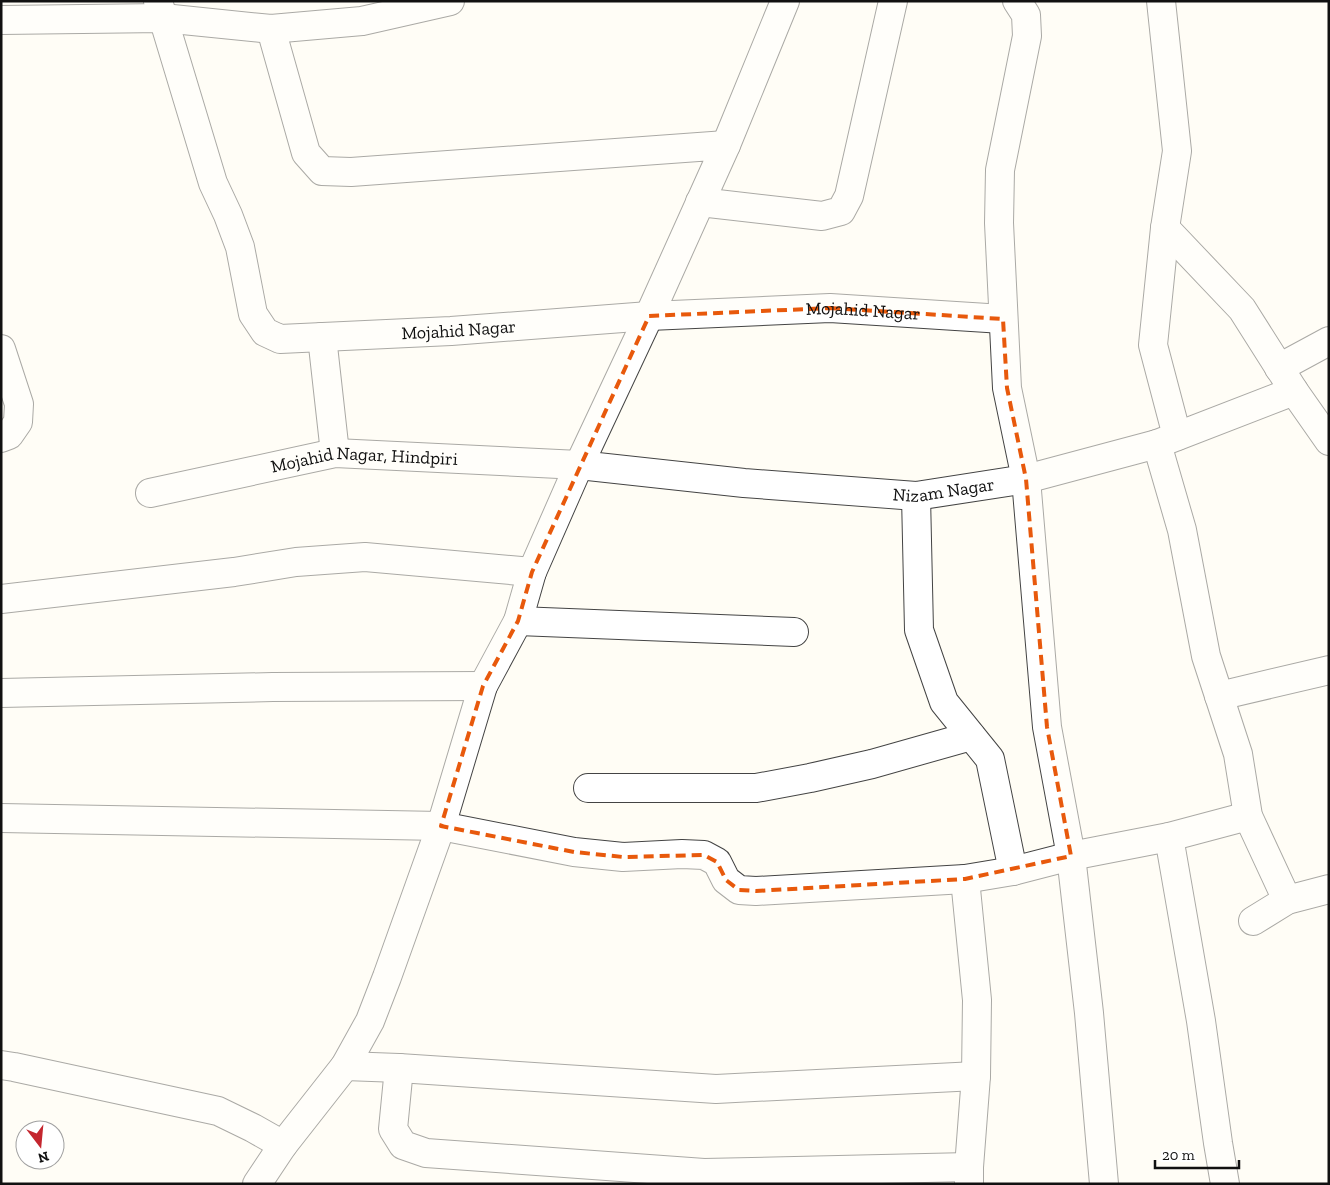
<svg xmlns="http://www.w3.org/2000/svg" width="1330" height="1185" viewBox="0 0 1330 1185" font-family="'Zilla Slab',serif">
  <rect width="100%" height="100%" fill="#fffdf5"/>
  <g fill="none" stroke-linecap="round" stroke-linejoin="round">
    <g stroke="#444" stroke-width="30">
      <g id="minor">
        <path id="s1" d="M158,1l55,182 15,32 12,32 13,67 12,18 15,7 171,-8 198,-15 181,-8 173,11"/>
        <path d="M1017,1l9,14 1,21 -27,134 -1,53 8,165 19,91 21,248 24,129 18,157 15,171"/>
        <path d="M1161,1l16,150 -12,77 -12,117 24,91"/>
        <path d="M1,20l162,-2 108,11 91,-8 88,-20"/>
        <path d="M726,145l59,-144"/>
        <path d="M700,202l122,14 19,-5 8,-15 44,-195"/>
        <path d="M1165,228l77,81 52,82 35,50"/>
        <path d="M322,337l13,116"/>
        <path d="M1,349l18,55 -1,18 -9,13 -8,3"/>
        <path d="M1279,368l50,-27"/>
        <path d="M1157,444l25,86 24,126 32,98 10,62 39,84"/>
        <path id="s2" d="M150,493l185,-40 244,12 165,18 172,13 110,-17 131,-35 137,-53"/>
        <path d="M916,496l3,134 25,72 46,57 23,112"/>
        <path d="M1,599l233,-27 62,-10 69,-5 167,15"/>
        <path d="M518,621l276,11"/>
        <path d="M1,693l272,-6 210,-1"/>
        <path d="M1219,696l110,-26"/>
        <path d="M588,788h168l54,-10 62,-14 99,-28"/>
        <path d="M1,818l440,8 133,26 49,5 59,-3 22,1 13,7 9,18 13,10 17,1 209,-12 48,-8 58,-15 98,-19 79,-21"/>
        <path d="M1169,837l32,184 17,122 7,41"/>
        <path d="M965,879l12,121 -1,76 -7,91v17"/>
        <path d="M1253,921l34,-21 42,-11"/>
        <path d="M1,1065l13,2 204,44 35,17 30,17"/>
        <path d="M345,1066l54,2 317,21 260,-13"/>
        <path d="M399,1068l-6,61 10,16 23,8 278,20 265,-6"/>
        <path d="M257,1184l26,-39 62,-79 25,-45 17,-44 54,-151 42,-140 35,-65 14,-49 47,-107 70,-149 77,-171 -375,27 -29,-1 -16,-18 -35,-124"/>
      </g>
    </g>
    <use href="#minor" stroke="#fff" stroke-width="28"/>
  </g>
  <path d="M0 0H1330V1185H0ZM830,308l173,11 4,69 19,91 21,248 24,129 -106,23 -209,12 -17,-1 -13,-10 -9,-18 -13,-7 -81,2 -49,-5 -133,-26 42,-140 35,-65 14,-49 117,-256z" fill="#fffdf5" fill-opacity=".55" fill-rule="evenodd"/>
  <path fill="none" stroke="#e8590c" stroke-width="4" stroke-dasharray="10 6" stroke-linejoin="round" d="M830,308l173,11 4,69 19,91 21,248 24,129 -106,23 -209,12 -17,-1 -13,-10 -9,-18 -13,-7 -81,2 -49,-5 -133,-26 42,-140 35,-65 14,-49 117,-256z"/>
  <g text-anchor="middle" stroke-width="5" stroke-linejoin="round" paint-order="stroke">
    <g font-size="18" fill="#111" stroke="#fff">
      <text dy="6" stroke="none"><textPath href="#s1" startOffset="950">Mojahid Nagar</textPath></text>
      <text dy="6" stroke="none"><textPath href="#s1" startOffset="545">Mojahid Nagar</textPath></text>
      <text dy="6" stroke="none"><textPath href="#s2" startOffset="218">Mojahid Nagar, Hindpiri</textPath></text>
      <text dy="6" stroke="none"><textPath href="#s2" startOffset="800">Nizam Nagar</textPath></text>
    </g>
  </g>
  <rect width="1330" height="1185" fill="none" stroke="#111111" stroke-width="5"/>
  <g transform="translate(40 1145) rotate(164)"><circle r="24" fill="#ffffff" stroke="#a0a0a0"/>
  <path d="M0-4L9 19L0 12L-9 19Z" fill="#c4262e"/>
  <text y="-8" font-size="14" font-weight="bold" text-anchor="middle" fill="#111111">N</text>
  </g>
  <path d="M1155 1160v8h84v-8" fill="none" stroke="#111111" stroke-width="2.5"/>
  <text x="1162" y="1160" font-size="15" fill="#111111" stroke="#ffffff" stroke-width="4" paint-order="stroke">20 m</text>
</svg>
